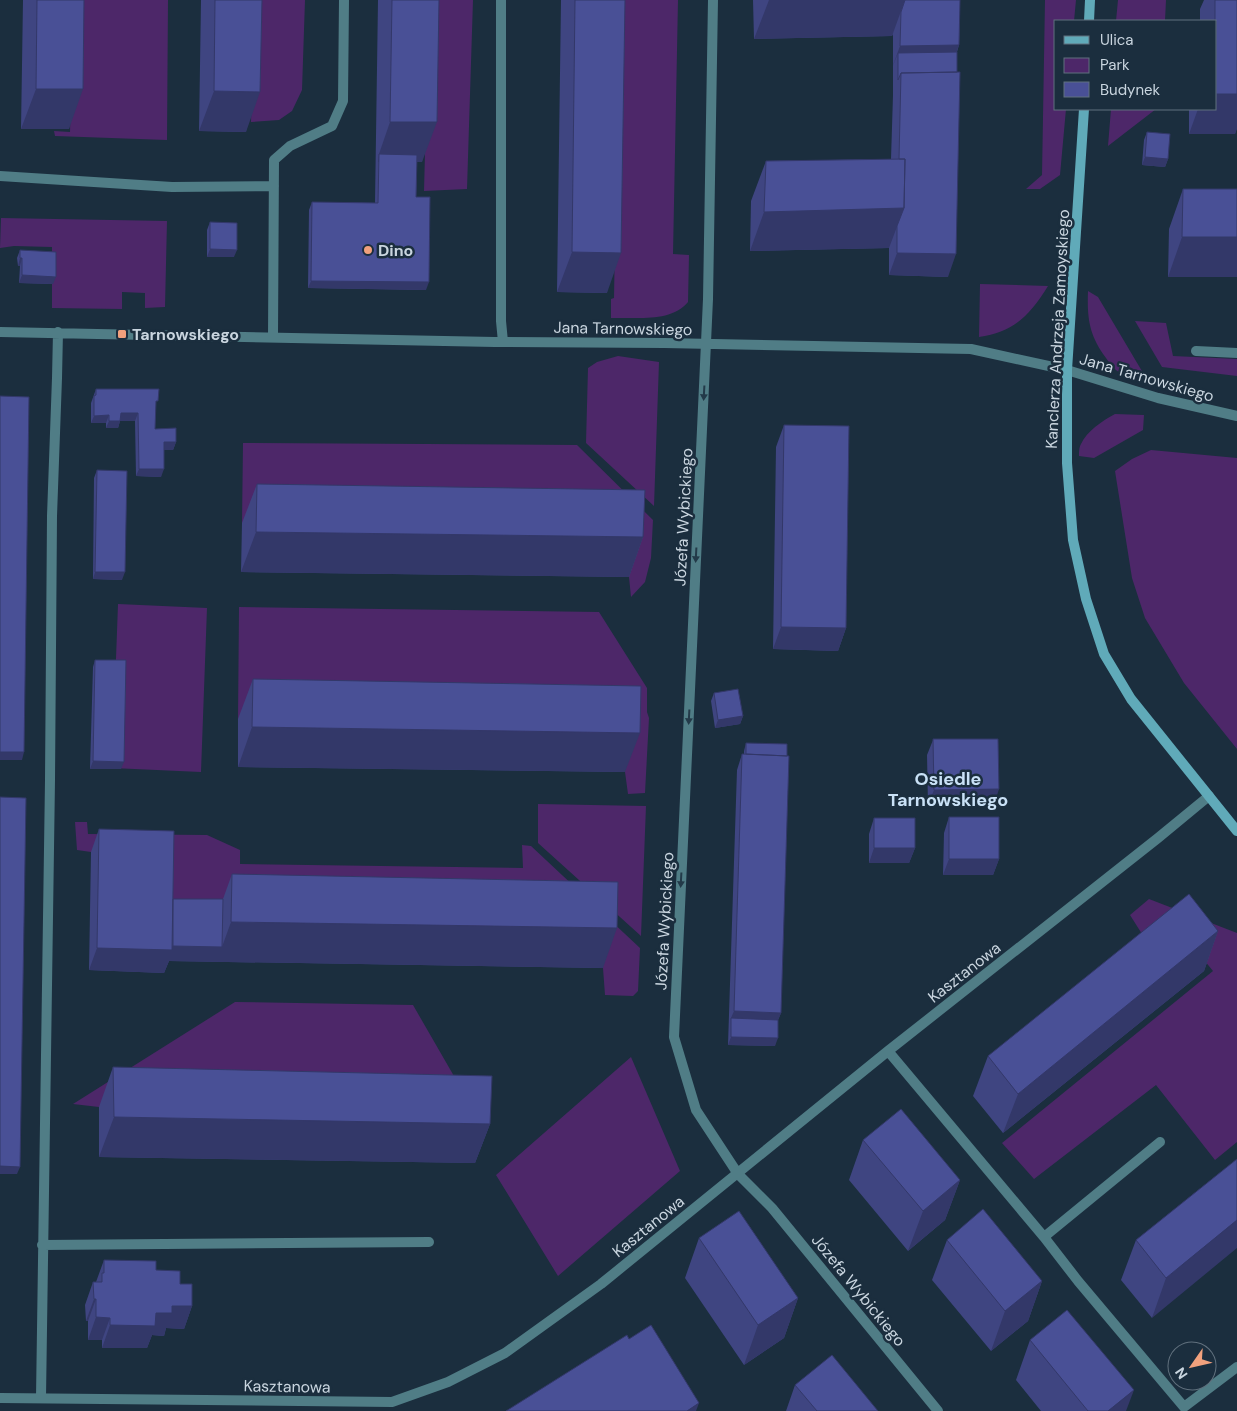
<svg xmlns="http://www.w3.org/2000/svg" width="1237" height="1411" viewBox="0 0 1237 1411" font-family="'DM Sans',sans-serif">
  <rect width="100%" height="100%" fill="#1b2e3e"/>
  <path fill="#4d2769" d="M73,0h95l-1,140 -112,-4 -1,-5 16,1z
    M254,0h51l-3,90 -10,21 -13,9 -28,2z
    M429,0h44l-6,189 -43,2z
    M619,0h59l-5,254 16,1 -1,47c-17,21 -53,15 -77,16v-19l3,-1z
    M1045,0h31l-2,21h-18v88h10l-6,66 -20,14h-14l16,-14z
    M1118,0h48l-1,21h-49z
    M1111,109h45l-48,37z
    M1,218l166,3 -2,86 -20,1v-15l-23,-1v17l-70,-1v-61l-38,-1 -14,2z
    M980,284l68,2c-18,29 -34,46 -69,51z
    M1088,291l10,6 51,86c-11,-2 -24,-6 -33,-13 -4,-3 -7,-8 -10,-12 -17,-23 -19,-40 -18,-67z
    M1135,321l31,2 7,33 64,3v17l-75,-9z
    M618,356l41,6 -5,144 -68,-63 2,-75 9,-6z
    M1115,414l29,1 -1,15 -49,28 -15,-2c0,-3 0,-9 2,-12 6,-13 21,-23 34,-30z
    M243,443l334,2 76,75 -2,38 -6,24 -14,15 -2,-20 -387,-54z
    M1151,450l86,8v291l-53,-66 -39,-65 -13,-40 -17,-107 17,-12z
    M118,604l89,4 -6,164 -89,-4z
    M239,607l360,5 48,76v24l2,6 -4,75 -17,1 -3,-22 -387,-53z
    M538,804l108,2 -5,130 -103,-93z
    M75,822h12l1,12 119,1 33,15v14l283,4 -1,-23 9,1 109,102 -2,43 -5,5 -28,-1 -2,-27 -438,-54 -74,-62 -14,-2z
    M1149,899l88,34v209l-22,18 -59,-75 -122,94 -32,-36 211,-172 -35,-43 -36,6 -12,-19z
    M235,1002l178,3 64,111 -378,-9 -26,-3z
    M631,1057l49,114 -122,105 -62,-101z"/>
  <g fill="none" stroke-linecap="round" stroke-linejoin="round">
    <path stroke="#507d86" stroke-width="10" d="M501,0v321l2,21
      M713,0l-5,299 -34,738 22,73 42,64 34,34 166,203
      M0,176l172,11 102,-1
      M0,332l495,10 169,1 307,6 96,21 91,28 79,18
      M273,337l1,-177 16,-14 42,-20 11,-25 1,-101
      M1196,351l41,2
      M888,1051l156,186 34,44 106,126 53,-40
      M1044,1237l116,-95
      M42,1245l387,-3
      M0,1398l392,4 56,-20 57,-29 96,-69 287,-233 270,-213 51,-42
      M41,1398l9,-618 2,-264 5,-138 1,-46"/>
    <path stroke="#60aab9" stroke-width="10" d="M1089,21l1,-21
      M1084,109l-17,261v93l6,77 13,59 18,55 27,45 106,132"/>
  </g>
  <path fill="#3f4581" d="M23,0h61l-15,129h-48z
    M201,0h61l-16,132 -47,-1z
    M378,0h61l-17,162h-5l-1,35 10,93 -118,-2 1,-78 3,-8 63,1z
    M561,0h64l-18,293 -50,-1z
    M753,0h207l-1,45 -2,7 -9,225 -59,-2v-27l-139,3 1,-50 15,-40 125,-2 2,-64v-61l-1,2 -138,3z
    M1204,0h33v128l-2,6h-46v-25h27v-88h-16v-12z
    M1147,132l21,27 -3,8 -23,-2 2,-25z
    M1183,189h54v88h-69l1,-48z
    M210,222l24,35h-27v-27z
    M20,250l33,34 -34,-1 1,-17h-2l-1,-8z
    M96,389l59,20v20l21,13 -3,8h-9l-3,27 -25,-1 -1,-55h-15l-2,7h-12v-5h-15v-20z
    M784,425l62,203 -8,23 -65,-2 3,-202z
    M97,470l25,110 -29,-1 1,-101z
    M257,484l386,53 -14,40 -388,-5 1,-49z
    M95,660l26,109h-31l3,-102z
    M253,679l372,93 -387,-5v-48z
    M714,693l29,23 -3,8 -25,4 -4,-27z
    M933,740l61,65h-66l-1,-50z
    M746,743l35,270 -3,7 -3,26 -47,-1 9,-275 5,-16h2v-3z
    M949,817l50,42 -6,16h-50l1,-42z
    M874,818l41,30 -6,15h-40v-29z
    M99,829l74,70h50l9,-25 371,94 -434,-7 -5,12 -75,-3 2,-118z
    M1218,931l-14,40 -201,162 -30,-37 15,-40z
    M113,1067l377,57 -15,39 -376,-6v-50z
    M863,1140l97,40 -15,40 -37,31 -59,-71z
    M1237,1159l-85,159 -31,-38 15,-40z
    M699,1238l99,60 -14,40 -40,27 -59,-87z
    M947,1240l95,41 -14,40 -37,30 -59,-71z
    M104,1260l52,10 24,14 12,22 -8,23 -18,-1 -2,8 -12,-1 -5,13h-45v-8h-14v-19h-2l-1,-16 8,-23h3z
    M1030,1340l78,71h-67l-25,-31z
    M795,1385l83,26h-92z"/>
  <path fill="#333869" d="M769,0h136l-13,36 -138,3z
    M959,45l-8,23 -53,-15 -6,15 8,-22z
    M36,89h47l-14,40h-48z
    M214,91l46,1 -14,40 -47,-1z
    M1216,94h21v34l-2,6h-46l9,-25h18z
    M390,122h47l-15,40h-44l1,-8z
    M1145,157l23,2 -3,8 -23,-2z
    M904,208l-15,40 -139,3 14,-39z
    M1182,237h55v40h-69z
    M210,249l27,1 -3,7h-27z
    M572,252l49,1 -14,40 -50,-1z
    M897,253l59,1 -8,23 -59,-2z
    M20,258h2l-2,8h-2z
    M22,275l34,2 -3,7 -34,-1z
    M311,281l118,1 -3,8 -118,-2z
    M121,413h17l-3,8h-15l-2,7h-12l3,-7z
    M109,415l-3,8h-15l3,-7z
    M164,442h12l-3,8h-11z
    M139,469h25l-3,8 -25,-1z
    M256,532l387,5 -14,40 -388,-5z
    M95,572h30l-3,8 -29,-1z
    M781,627l65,1 -8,23 -65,-2z
    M743,716l-3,8 -25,4 3,-8z
    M252,727l388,6 -15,39 -387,-5z
    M0,752h24l-2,8h-22z
    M93,761l31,1 -3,7h-31z
    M999,789l-5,16h-66l6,-15z
    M874,848h41l-6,15h-40z
    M949,859h50l-6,16h-50z
    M231,922l386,6 -14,40 -434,-7 -5,12 -75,-3 8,-22 73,-2 52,1z
    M1218,931l-14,40 -201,162 15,-39z
    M734,1011l47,2 -6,15 -44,-10z
    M731,1037l47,1 -3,8 -47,-1z
    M114,1117l376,7 -15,39 -376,-6z
    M0,1166l20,1 -3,7h-17z
    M960,1180l-15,40 -37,31 15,-40z
    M1237,1220v28l-85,70 14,-40z
    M1042,1281l-14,40 -37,30 14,-40z
    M798,1298l-14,40 -40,27 14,-40z
    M94,1299h2l-8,22h-2z
    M172,1306h20l-8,23 -18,-1 -2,8 -12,-1 -5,13h-45l8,-23 46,-12z
    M96,1317l14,1 -8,22h-14z
    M1134,1390l-8,21h-18z
    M699,1403l-3,8h-9z"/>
  <path fill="#495096" stroke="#333869" d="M37,0h47l-1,89h-47z
    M215,0h47l-2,92 -46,-1z
    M392,0h47l-2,122h-47z
    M575,0h50l-4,253 -49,-1z
    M905,0h55l-1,45 -59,1 1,-34z
    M1215,0h22v94h-21v-73h-1z
    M957,52v20l-56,1 -3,7v-27z
    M960,72l-4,182 -59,-1v-27l7,-18 1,-49h-6l2,-86z
    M1147,132l23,2 -2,25 -23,-2z
    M379,154l38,1 -1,42h14l-1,85 -118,-1 1,-79 66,1z
    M905,159l-1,49 -140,4 2,-51z
    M1183,189h54v48h-55z
    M210,222l27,1v27l-27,-1z
    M20,250l36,2v25l-34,-2v-17h-2z
    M96,389h63l-1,12h-2l-1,28 21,-1v14h-12v27h-25l-1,-56h-17l-1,8h-11v-6l-15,1v-20l2,-1z
    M0,396l29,1 -5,355h-24z
    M784,425l65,1 -3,202 -65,-1z
    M97,470l30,1 -2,101h-30z
    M257,484l388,6 -2,47 -387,-5z
    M95,660h31l-2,102 -31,-1z
    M253,679l388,7 -1,47 -388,-6z
    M738,689l5,27 -25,4 -4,-27z
    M933,739h65l1,50 -65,1z
    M746,743l41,1v12l-41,-2z
    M742,754l47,2 -8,257 -47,-2z
    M0,797l26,1 -6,369 -20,-1z
    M949,817h50v42h-50z
    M874,818h41v30h-41z
    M99,829l75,2 -2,119 -75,-2z
    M232,874l386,8 -1,46 -386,-6z
    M1189,894l29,37 -200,163 -30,-38z
    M173,899h50l-1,48 -49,-1z
    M731,1018l47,2v18l-47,-1z
    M113,1067l379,9 -2,48 -376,-7z
    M901,1109l59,71 -37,31 -60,-71z
    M1237,1159v61l-71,58 -30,-38z
    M983,1209l59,72 -37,30 -58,-71z
    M739,1211l59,87 -40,27 -59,-87z
    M104,1260l52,1v9l24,1v13h12v22h-20v7h-16l-1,13 -45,-1v-7l-14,-1v-18h-2l-1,-17h9v-9h2z
    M1067,1310l67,80 -26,21h-20l-58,-71z
    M651,1325l48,78 -12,8h-181l121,-76 2,4z
    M832,1355l46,56h-61l-22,-26z"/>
  <defs><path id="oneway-solid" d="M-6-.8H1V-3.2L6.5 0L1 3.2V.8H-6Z" transform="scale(1.25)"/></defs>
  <g fill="#233a49">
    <use href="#oneway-solid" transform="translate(704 393) rotate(93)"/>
    <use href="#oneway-solid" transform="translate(696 555) rotate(93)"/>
    <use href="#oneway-solid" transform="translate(689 717) rotate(93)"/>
    <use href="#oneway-solid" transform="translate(681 880) rotate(93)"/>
  </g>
  <g fill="#f1a17d" stroke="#1b2e3e" stroke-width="2">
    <circle cx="368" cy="250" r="5"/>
    <rect x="117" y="329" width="10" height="10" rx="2.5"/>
  </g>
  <g text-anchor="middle" stroke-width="5" stroke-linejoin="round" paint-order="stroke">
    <g font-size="16" font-weight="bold" fill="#c9d5df" stroke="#1b2e3e" text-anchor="start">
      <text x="378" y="256">Dino</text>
      <text x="132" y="340">Tarnowskiego</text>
    </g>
    <g font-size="16" fill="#c9d5df" stroke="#1b2e3e">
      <text transform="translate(623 328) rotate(1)" y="6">Jana Tarnowskiego</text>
      <text transform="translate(1057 329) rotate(-87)" y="6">Kanclerza Andrzeja Zamoyskiego</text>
      <text transform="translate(1147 377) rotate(16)" y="6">Jana Tarnowskiego</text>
      <text transform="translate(683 517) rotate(-87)" y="6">Józefa Wybickiego</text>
      <text transform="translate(664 921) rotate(-87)" y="6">Józefa Wybickiego</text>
      <text transform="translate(964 972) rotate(-38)" y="6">Kasztanowa</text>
      <text transform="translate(648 1226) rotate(-39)" y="6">Kasztanowa</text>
      <text transform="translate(859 1290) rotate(51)" y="6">Józefa Wybickiego</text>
      <text transform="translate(287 1386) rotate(1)" y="6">Kasztanowa</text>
    </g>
    <g font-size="18" font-weight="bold" fill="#c9e1f6" stroke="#1b2e3e">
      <text x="948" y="785">Osiedle<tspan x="948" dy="21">Tarnowskiego</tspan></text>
    </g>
  </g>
  <rect x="1054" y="20" width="162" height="90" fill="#1b2e3e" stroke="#61717e"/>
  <rect x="1064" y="36" width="25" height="8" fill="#60aab9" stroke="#61717e"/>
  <text x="1100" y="45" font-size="15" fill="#c9d5df">Ulica</text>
  <rect x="1064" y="58" width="25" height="15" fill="#4d2769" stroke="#61717e"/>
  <text x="1100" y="70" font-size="15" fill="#c9d5df">Park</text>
  <rect x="1064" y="82" width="25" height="15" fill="#495096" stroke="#61717e"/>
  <text x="1100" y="95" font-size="15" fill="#c9d5df">Budynek</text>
  <g transform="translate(1192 1366) rotate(236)"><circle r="24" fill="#1b2e3e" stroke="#61717e"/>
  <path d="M0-4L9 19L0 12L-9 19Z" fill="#f1a17d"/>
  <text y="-8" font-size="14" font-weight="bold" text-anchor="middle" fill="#c9d5df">N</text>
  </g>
</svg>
